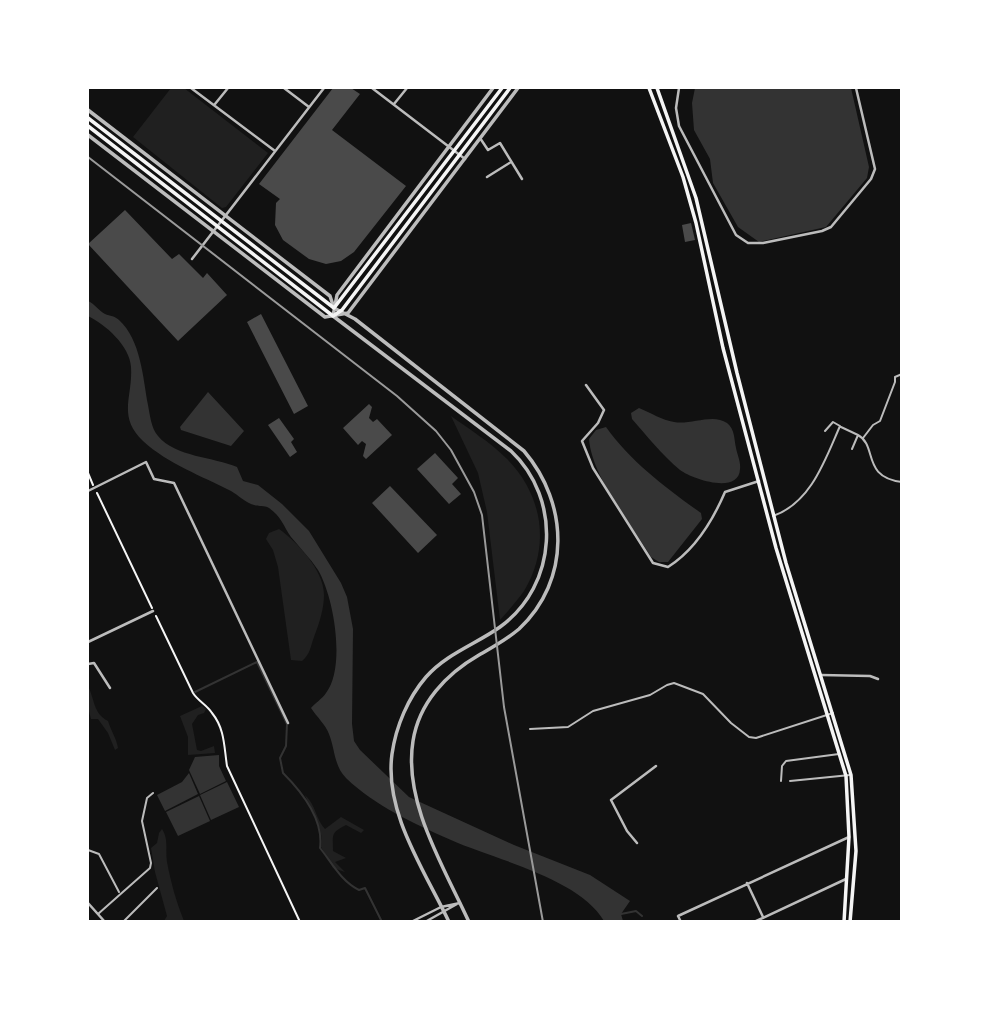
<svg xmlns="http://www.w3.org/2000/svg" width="989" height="1009" viewBox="0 0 989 1009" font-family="Raleway,sans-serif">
  <rect width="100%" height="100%" fill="#111"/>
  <path fill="#202020" d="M171,88h13l84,65 -42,54 -4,1 -89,-71z
    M451,416c18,13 39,26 55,42 37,37 45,88 18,133 -7,10 -16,20 -24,29l-13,-108 -9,-39z
    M279,529c18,13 45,41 45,66 0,14 -5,29 -10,42 -3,8 -4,18 -12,24l-11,-1 -13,-93 -5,-17 -7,-11 3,-6z
    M88,686c7,14 5,27 20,35 3,10 8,16 10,27l-3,2 -7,-17 -10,-14h-7l-3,-11z
    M202,706l4,3 -2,4 -6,2 -6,9 5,26 4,1 13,-5 1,7 -27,2v-18l-8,-21z
    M305,795c11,10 11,25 20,34l16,-12 23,13 -3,3 -15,-8c-16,8 -13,10 -13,26l13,7 -11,4 10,10 -12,-4 -12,-21c4,-19 -11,-36 -16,-52z
    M162,829c7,11 3,20 5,33 4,21 9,39 17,59h-20l3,-5 -12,-44 -4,-24 6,-5 2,-10z"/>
  <path fill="#333" d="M695,88h156l18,79 -2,11 -41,49 -67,15 -21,-15 -25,-44 -3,-24 -16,-29 -2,-27z
    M88,301c7,3 10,9 17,13 5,2 10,2 14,6 22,20 24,58 29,85 2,10 3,23 10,31 17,21 56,21 79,31l6,14 15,4 24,19 27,27 32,52 6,14 6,32 -1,95 2,17 6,9 49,47 105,48 76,30 40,26 -9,13 2,7h-19c-25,-43 -108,-61 -153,-81 -36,-16 -76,-34 -105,-62 -12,-12 -11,-29 -17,-44 -3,-9 -13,-18 -18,-26 4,-5 11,-9 15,-15 20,-26 8,-96 -8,-123 -8,-12 -18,-22 -27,-33 -7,-10 -10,-21 -22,-29 -5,-3 -10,-1 -15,-3 -8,-2 -16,-10 -23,-14 -29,-15 -63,-27 -88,-50 -26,-25 -10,-44 -12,-74 -1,-21 -26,-43 -43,-51z
    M208,392l36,39 -13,15 -50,-16 -1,-3z
    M639,408c12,5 23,12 35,14 17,3 39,-9 53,1 8,6 7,16 9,25 1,6 5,14 4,21 -1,26 -48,10 -60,1 -18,-15 -33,-34 -48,-51l-1,-6z
    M606,427c25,35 60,61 95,86l1,6 -34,43h-9l-8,-5c-20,-33 -59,-80 -62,-118l7,-9z
    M219,755v11l7,15 -26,13 -11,-24 6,-13z
    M189,773l9,21 -33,17 -8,-16 25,-13z
    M227,782l12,25 -28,13 -11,-25z
    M199,796l11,25 -32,15 -12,-24z"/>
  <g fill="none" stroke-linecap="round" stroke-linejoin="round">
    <path stroke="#333" stroke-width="2" d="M195,692l62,-30 30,62 -1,22 -6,12 3,15c19,19 41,46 37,75 12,15 21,33 39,42l6,-2 17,34
      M621,914l15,-3 6,5"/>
  </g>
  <path fill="#4a4a4a" d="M333,88h18l9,6 -28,36 74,56 -52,66 -13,9 -15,3 -17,-5 -26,-19 -8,-15 1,-22 4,-4 -21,-15z
    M125,210l47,49 7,-5 24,24 4,-5 20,22 -49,46 -90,-97z
    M691,223l4,17 -10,2 -3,-17z
    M261,314l47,92 -14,8 -47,-92z
    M369,404l3,3 -3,11 4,4 4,-3 15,16 -26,24 -3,-3 3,-12 -4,-3 -4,4 -15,-17z
    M279,418l15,21 -3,3 6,10 -7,5 -22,-32z
    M435,453l23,25 -6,6 9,10 -12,10 -32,-35z
    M390,486l47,49 -19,18 -46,-50z"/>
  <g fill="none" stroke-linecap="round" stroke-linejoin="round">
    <path stroke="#f5f5f5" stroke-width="2" d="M88,473l5,12
      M97,493l55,115
      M156,616l37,77c5,8 14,12 19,20 13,16 12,34 15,53l73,156"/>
    <path stroke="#bcbcbc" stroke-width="2" d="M841,427l17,8 -6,14
      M858,435c20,11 3,42 44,47
      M863,438l10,-13 7,-4 15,-39v-5l7,-3
      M773,516c38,-13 52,-56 67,-90l-7,-4 -8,9
      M530,729l38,-2 25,-16 57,-16 17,-10 7,-2 29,11 28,29 18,14 7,1 77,-25
      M781,781l1,-15 4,-5 53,-7
      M790,781l60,-6
      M88,850l11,4 20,38
      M98,914l52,-46 1,-5 -9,-42 5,-23 6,-5
      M123,922l34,-34"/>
    <path stroke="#bcbcbc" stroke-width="2.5" d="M191,88l84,63
      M284,88l25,19
      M372,88l93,71
      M679,88l-3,20 3,18 57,109 12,8h15l59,-12 9,-4 40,-48 4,-10 -19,-81
      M215,104l13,-16
      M394,104l13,-16
      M480,138l8,12 12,-7 22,36
      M487,177l24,-15
      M192,259l132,-171
      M586,385l18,25 -6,13 -16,18 11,27 60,95 15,4c27,-17 45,-47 57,-75l34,-11
      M88,491l58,-29 8,17 20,4 114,240
      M88,642l65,-31
      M88,664l6,-1 16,25
      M821,675l49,1 8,3
      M637,843l-10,-12 -16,-31 45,-34
      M747,883l16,34
      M88,903l17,19
      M411,922l30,-15 19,-4
      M425,922l32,-18
      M681,922l-3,-6 171,-79
      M754,922l92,-43"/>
    <path stroke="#bcbcbc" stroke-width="3.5" d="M88,110l242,186 4,12
      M88,135l237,182 23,-4 170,-225
      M334,308l21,11 169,132c45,53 47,129 -5,178 -13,11 -26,18 -40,26 -33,19 -60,48 -66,86 -10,61 31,126 56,181
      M333,316l178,135c51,48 47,134 -11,176 -24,17 -54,27 -74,50 -18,21 -30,49 -34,77 -8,59 33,117 57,168
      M333,316l4,-21 156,-207"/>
    <path stroke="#f5f5f5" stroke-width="3.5" d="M649,88l34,89 13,46 27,125 53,200 70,228 3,61 -5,85
      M657,88l39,110 41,175 49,190 65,212 5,76 -6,71
      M88,118l246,190 168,-220
      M88,126l245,190 9,-6 168,-222"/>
    <path stroke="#9a9a9a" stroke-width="2" d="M88,157l309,239 39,35 15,19 23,42 8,23 22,192 39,215"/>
  </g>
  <rect width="989" height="1009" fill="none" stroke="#ffffff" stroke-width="178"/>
</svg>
